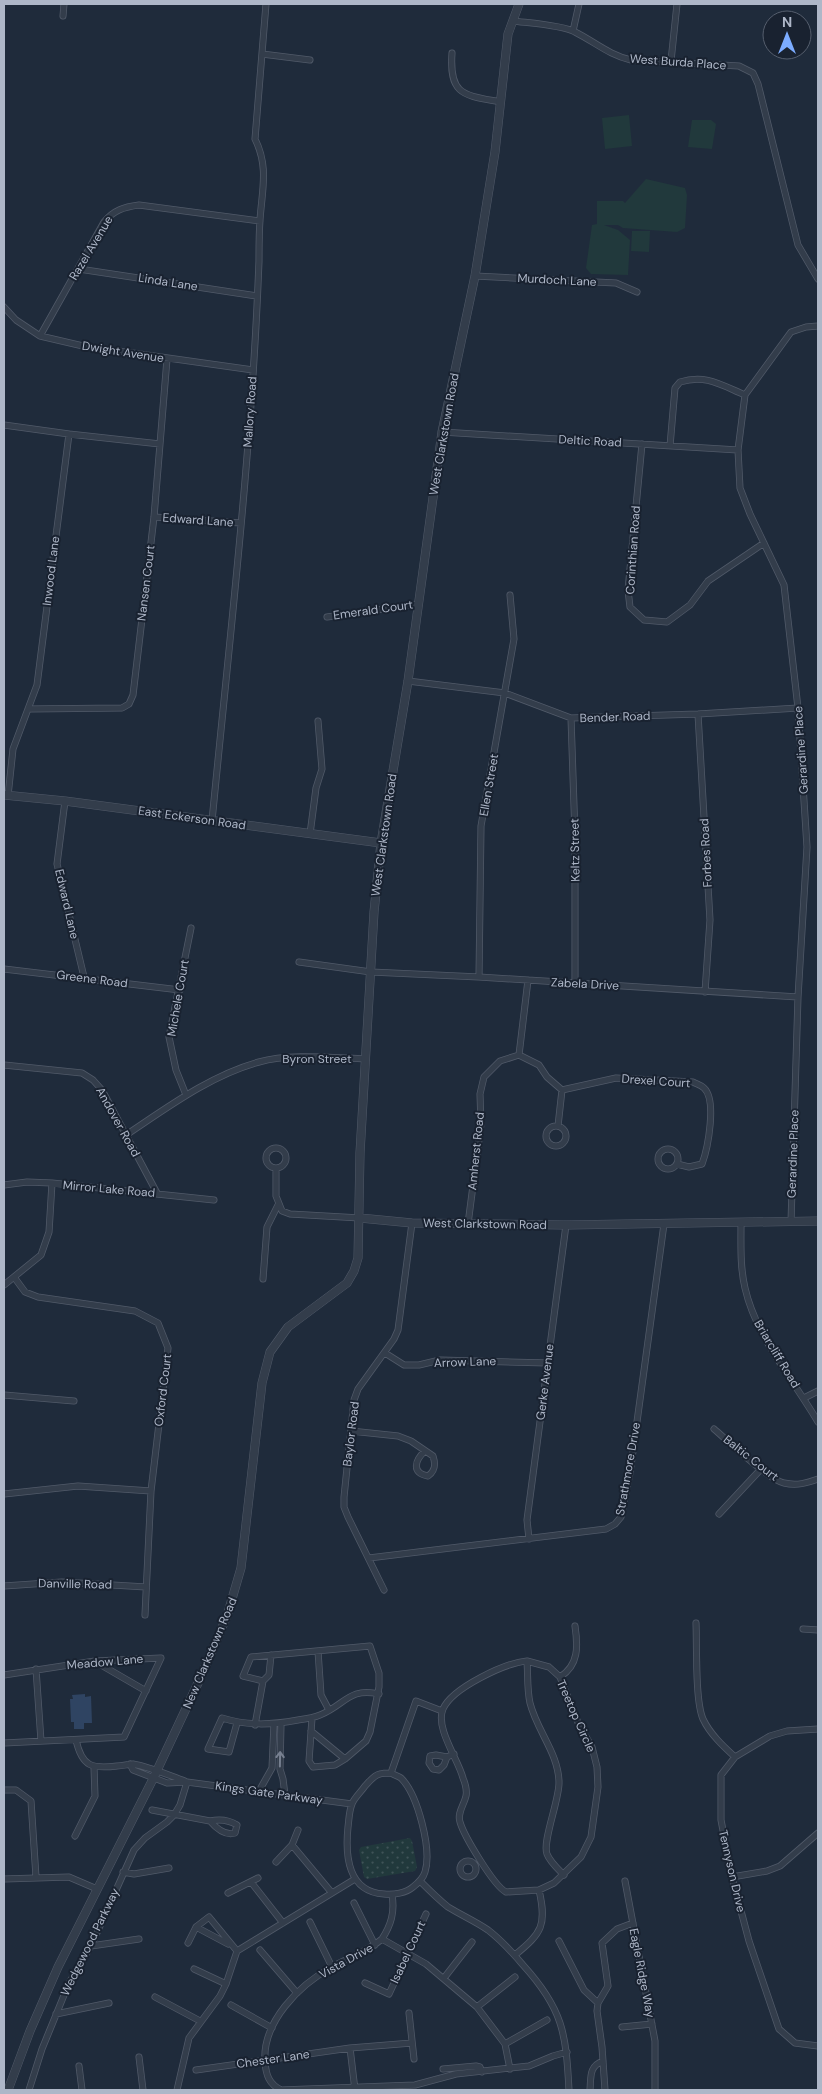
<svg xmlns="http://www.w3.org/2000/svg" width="822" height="2094" viewBox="0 0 822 2094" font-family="'DM Sans',sans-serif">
  <defs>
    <pattern id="grass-dots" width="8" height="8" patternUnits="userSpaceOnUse" patternTransform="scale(1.25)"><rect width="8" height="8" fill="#21393c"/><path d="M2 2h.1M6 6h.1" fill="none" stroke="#3f5357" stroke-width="1.8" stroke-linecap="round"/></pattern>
  </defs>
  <rect width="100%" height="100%" fill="#1f2b3b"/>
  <path fill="url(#grass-dots)" d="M410,1838l2,3 5,26 -2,4 -48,8 -3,-2 -5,-27 2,-3z"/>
  <path fill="#21393c" d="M629,115l3,31 -27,3 -3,-31z
    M692,120h19l5,4 -4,25 -24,-2z
    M646,179l39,9 2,7 -2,33 -8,4 -54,-4 -5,-3h-14l14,5 12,10 -2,35 -37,-1 -5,-6 6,-43 5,-1v-23h26l2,2z
    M632,231h18l-1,21 -18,-1z"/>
  <path fill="#2f4462" d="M85,1694v3l6,-1 1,27h-8v6h-10v-7h-3l-1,-23h3l-1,-4z"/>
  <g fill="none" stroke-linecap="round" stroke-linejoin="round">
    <g stroke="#515a69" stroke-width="7">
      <path id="minor" d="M63,16l1,-12
        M513,21c15,2 49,4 62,11 20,10 34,23 56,28l108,6 14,7 5,11 40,161 20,34
        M573,31l6,-27
        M452,53c-3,43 12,42 49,49
        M262,54l48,6
        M671,61l6,-57
        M79,269l178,27
        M475,276l141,7 21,9
        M4,307l12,13 24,16 43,10 170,24
        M40,336l64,-114c10,-12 20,-15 35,-17l121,16
        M4,425l65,9
        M442,432l296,18
        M642,444l-14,146 2,17 14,13 23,2 23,-17 18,-24 56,-38
        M670,446l5,-58 5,-6c26,-8 41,3 65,13
        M154,517l87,6
        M327,617l92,-13
        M408,681l97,12 66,25 127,-4 100,-6
        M28,709l94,-1 7,-4 4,-9 21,-178 13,-158
        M698,714l12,206 -5,72
        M571,718l4,117v147
        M8,796l5,-47 24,-64 32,-251 91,10
        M65,801l-8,63 27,113
        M212,821c18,-186 40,-373 47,-560 0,-14 0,-28 1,-41 2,-30 9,-53 -5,-81l11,-135
        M310,834l6,-46 6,-19 -4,-48
        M299,962l72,10 108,5 319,20
        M4,969l176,21
        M479,977l2,-151 33,-187 -4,-44
        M519,1055l20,10 8,12 15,13 54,-12 77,4c3,2 8,3 11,6 13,12 4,60 -2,76l-13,3 -12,-3
        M519,1055l9,-75
        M4,1065l78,8 11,7 9,10 55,103
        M186,1095l-10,-25 -7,-33 22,-109
        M546 1136a10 10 0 1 1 20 0a10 10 0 1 1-20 0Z
        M558,1126l4,-36
        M126,1135c42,-28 85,-60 133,-73 31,-9 75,-4 107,-3
        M266 1158a10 10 0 1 1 20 0a10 10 0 1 1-20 0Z
        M658 1159a10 10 0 1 1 20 0a10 10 0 1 1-20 0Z
        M276,1168v28l6,15 8,3 70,4
        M4,1185l23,-3 25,1 162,17
        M791,1222l7,-225 9,-150 -9,-139 -14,-123 -34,-71 -10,-26 -2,-38 7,-55 46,-63 15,-5 12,-1
        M741,1223c0,22 -1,44 4,65 11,49 48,91 73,134
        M468,1224l13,-100 -1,-30 4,-17 16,-16 19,-6
        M14,1277l11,15 13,5 97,14 23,12 10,25 -17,143 -6,124
        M263,1279l4,-52 11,-22
        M4,1285l37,-30 8,-23 3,-49
        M385,1353l19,12h15l21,-5 108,3
        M4,1395l70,6
        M804,1398l14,-7
        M714,1429c14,12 55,51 70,54 13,3 23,0 34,-4
        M351,1431l47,5 13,5 22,15c3,9 2,15 -5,20 -17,-3 -13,-16 -3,-25
        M4,1494l74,-8 73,5
        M719,1514l42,-45
        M529,1539l-2,-19 39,-295
        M369,1558l237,-29 9,-5 6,-7 9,-44 34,-249
        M4,1586l58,-4 84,5
        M384,1590l-36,-73 -4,-10v-10l10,-97 4,-11 36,-50 4,-9 14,-107
        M696,1623c1,22 -1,78 7,96 7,15 20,27 32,38
        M803,1629l15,1
        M318,1651l3,44 8,15
        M527,1661l22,6 11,10 19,48 13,22 5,20 1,20 -7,50 -10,20 -27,26 -15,7 -33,2c-12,-6 -42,-56 -46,-70 -3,-9 4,-17 6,-26 1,-5 -1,-13 -3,-18 -5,-19 -28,-50 -20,-69 9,-21 62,-46 84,-48z
        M527,1661c1,14 0,29 3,42 7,28 29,51 29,80 0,18 -17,59 -12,71 3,8 11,15 17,21
        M96,1662l50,29
        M36,1669l5,72
        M4,1675l91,-14 66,-3 -37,79 -120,6
        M560,1677c19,-12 18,-31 15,-51
        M263,1681l-20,-5 8,-19 119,-11 9,27v14l-9,45 -4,9 -21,18 -10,6 -22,2 -4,-6 3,-43
        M237,1723l-8,29 -21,-3 14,-31c26,8 49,7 76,2 7,-1 15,-2 22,-5 25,-10 29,-28 59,-21
        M281,1724l-1,45 3,10 2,16
        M255,1725l8,-44 6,-6 2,-20
        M818,1729l-31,2 -17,5 -35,21 -14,18v45l11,57 17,64 30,88 16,14 23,3
        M311,1731l34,28
        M76,1740c6,27 16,29 41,26 6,0 11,-2 16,-2 17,3 35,11 52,17
        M447,1757l-11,-2 -6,1 -1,7 4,6 6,1 5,-5 3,-8 7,-3
        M130,1764l3,6 34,13 20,-1 165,22
        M391,1773c3,2 7,3 10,5 17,17 31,72 24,94 -2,7 -7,11 -12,15 -7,6 -19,8 -29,7 -36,-2 -39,-38 -36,-67 1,-7 1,-16 4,-23 2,-6 9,-12 13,-18 4,-4 9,-11 15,-12 3,-1 8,-1 11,-1z
        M391,1773l25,-72 26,10
        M4,1790h12l15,11 5,76
        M259,1791l13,-23 2,-44
        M152,1810l58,11c6,7 15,15 25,12l2,-8c-8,-5 -18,-6 -27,-4
        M75,1836l20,-40 -1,-29
        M292,1845l40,48
        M460 1869a8 8 0 1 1 16 0a8 8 0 1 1-16 0Z
        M276,1862l16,-17 6,-15
        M123,1872l11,2 35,-6
        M732,1877l35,-6 13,-5 38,-33
        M4,1879l65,-2 28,12
        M420,1881c9,9 18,18 28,26 13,8 27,14 40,23 13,10 24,22 35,35 40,44 43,68 46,125
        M625,1881l30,160v49
        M251,1882l32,41
        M228,1893l30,-15
        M392,1895c3,17 -1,30 -10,44 -15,13 -33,18 -50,28 -33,18 -70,55 -67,95 1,13 4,22 16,28l134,-5 41,-11 73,-8 24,-10 14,-4
        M354,1903l21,42
        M310,1922l22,45
        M196,1927l32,17
        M382,1939l44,25 51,43 28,37 5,25
        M559,1941l25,49 14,13
        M188,1943l8,-16 13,-10 28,34
        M91,1946l48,-7
        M260,1950l37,43
        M515,1955c27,-22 32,-30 24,-65
        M194,1969l32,15
        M444,1978l28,-36
        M365,1983l24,11 37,-80
        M155,1997l45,24
        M231,2005l41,23
        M477,2007l38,-30
        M409,2013l5,46
        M56,2014l53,-11
        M622,2027l30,-3
        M505,2044l42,-24
        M350,2048l5,42
        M139,2057l4,33
        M79,2066l3,24
        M443,2069l33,-3 4,1 2,5
        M196,2070l154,-22 62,-5
        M29,2090l13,-41 27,-66 22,-37 43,-96 11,-12 22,-16 7,-7 6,-10 7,-23
        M177,2090l12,-52 31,-42 6,-12 11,-33 118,-72
        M590,2090c1,-13 -1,-24 13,-29
        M605,2090l-3,-43 -5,-36 1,-8 10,-17 -6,-43 15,-14 16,-6"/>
    </g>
    <g stroke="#515a69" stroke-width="9">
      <path id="tertiary" d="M4,795l61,6 316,42
        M360,1218l52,5 154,2 252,-4
        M8,2090l22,-59 28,-64 95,-188 45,-96 29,-67 14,-48 21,-185 8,-31 18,-25 59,-44 7,-12 4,-13 2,-105 14,-241 7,-69 27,-162 34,-249 33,-156 20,-124 13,-118 11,-30"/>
    </g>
    <use href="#minor" stroke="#333d4b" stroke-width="5.5"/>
    <use href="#tertiary" stroke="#333d4b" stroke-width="8"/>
  </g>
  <defs><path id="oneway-shaft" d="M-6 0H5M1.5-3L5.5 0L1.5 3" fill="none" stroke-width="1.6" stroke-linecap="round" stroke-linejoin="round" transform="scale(1.25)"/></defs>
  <use stroke="#778090" href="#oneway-shaft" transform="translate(280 1759) rotate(-89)"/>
  <g text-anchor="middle" stroke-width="4" stroke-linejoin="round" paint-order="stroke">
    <g font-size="12" fill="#aeb7c8" stroke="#192230">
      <text transform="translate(678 62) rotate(4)" y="4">West Burda Place</text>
      <text transform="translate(91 248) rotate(-59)" y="4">Razel Avenue</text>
      <text transform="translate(557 280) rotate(3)" y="4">Murdoch Lane</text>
      <text transform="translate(168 282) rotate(9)" y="4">Linda Lane</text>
      <text transform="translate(123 352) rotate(9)" y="4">Dwight Avenue</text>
      <text transform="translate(250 412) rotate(-86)" y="4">Mallory Road</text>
      <text transform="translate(444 434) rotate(-80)" y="4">West Clarkstown Road</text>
      <text transform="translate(590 441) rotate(3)" y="4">Deltic Road</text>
      <text transform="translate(198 520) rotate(4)" y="4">Edward Lane</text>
      <text transform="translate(633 550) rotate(-86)" y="4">Corinthian Road</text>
      <text transform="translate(51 571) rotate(-83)" y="4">Inwood Lane</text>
      <text transform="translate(146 583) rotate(-83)" y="4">Nansen Court</text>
      <text transform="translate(373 610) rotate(-8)" y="4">Emerald Court</text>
      <text transform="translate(615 717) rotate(-2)" y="4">Bender Road</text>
      <text transform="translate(801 750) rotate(-94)" y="4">Gerardine Place</text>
      <text transform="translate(489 785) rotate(-80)" y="4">Ellen Street</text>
      <text transform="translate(192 818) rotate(8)" y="4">East Eckerson Road</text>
      <text transform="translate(384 835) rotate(-82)" y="4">West Clarkstown Road</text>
      <text transform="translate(575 850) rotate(-91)" y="4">Keltz Street</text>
      <text transform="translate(706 853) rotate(-93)" y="4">Forbes Road</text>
      <text transform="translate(67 904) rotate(77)" y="4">Edward Lane</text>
      <text transform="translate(92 979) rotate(7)" y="4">Greene Road</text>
      <text transform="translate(585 984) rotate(3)" y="4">Zabela Drive</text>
      <text transform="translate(178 998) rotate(-80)" y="4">Michele Court</text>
      <text x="317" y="1063">Byron Street</text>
      <text transform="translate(656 1081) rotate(4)" y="4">Drexel Court</text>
      <text transform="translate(118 1122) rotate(61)" y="4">Andover Road</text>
      <text transform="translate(476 1151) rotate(-84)" y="4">Amherst Road</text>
      <text transform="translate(793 1154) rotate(-88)" y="4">Gerardine Place</text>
      <text transform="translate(109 1189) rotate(5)" y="4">Mirror Lake Road</text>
      <text transform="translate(485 1224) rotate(1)" y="4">West Clarkstown Road</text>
      <text transform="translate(777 1354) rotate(59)" y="4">Briarcliff Road</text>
      <text transform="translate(465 1362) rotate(-2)" y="4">Arrow Lane</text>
      <text transform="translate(545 1382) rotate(-83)" y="4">Gerke Avenue</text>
      <text transform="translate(163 1390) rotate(-83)" y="4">Oxford Court</text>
      <text transform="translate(351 1434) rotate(-83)" y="4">Baylor Road</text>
      <text transform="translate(751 1458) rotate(38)" y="4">Baltic Court</text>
      <text transform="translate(628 1469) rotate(-80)" y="4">Strathmore Drive</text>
      <text transform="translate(75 1584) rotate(1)" y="4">Danville Road</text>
      <text transform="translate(210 1653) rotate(-67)" y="4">New Clarkstown Road</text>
      <text transform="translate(105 1662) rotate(-5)" y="4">Meadow Lane</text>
      <text transform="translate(576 1716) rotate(66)" y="4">Treetop Circle</text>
      <text transform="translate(269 1793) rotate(8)" y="4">Kings Gate Parkway</text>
      <text transform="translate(732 1871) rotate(77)" y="4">Tennyson Drive</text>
      <text transform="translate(90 1942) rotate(-64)" y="4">Wedgewood Parkway</text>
      <text transform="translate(408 1952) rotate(-65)" y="4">Isabel Court</text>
      <text transform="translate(346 1961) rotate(-29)" y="4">Vista Drive</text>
      <text transform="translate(642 1973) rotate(79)" y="4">Eagle Ridge Way</text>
      <text transform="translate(273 2059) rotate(-8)" y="4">Chester Lane</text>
    </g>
  </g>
  <rect width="822" height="2094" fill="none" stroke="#aeb7c8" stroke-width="10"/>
  <g transform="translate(787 35)"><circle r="24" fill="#192230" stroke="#555e6d"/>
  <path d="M0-4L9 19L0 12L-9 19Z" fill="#7cacff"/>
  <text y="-8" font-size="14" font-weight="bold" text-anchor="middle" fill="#aeb7c8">N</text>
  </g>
</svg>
